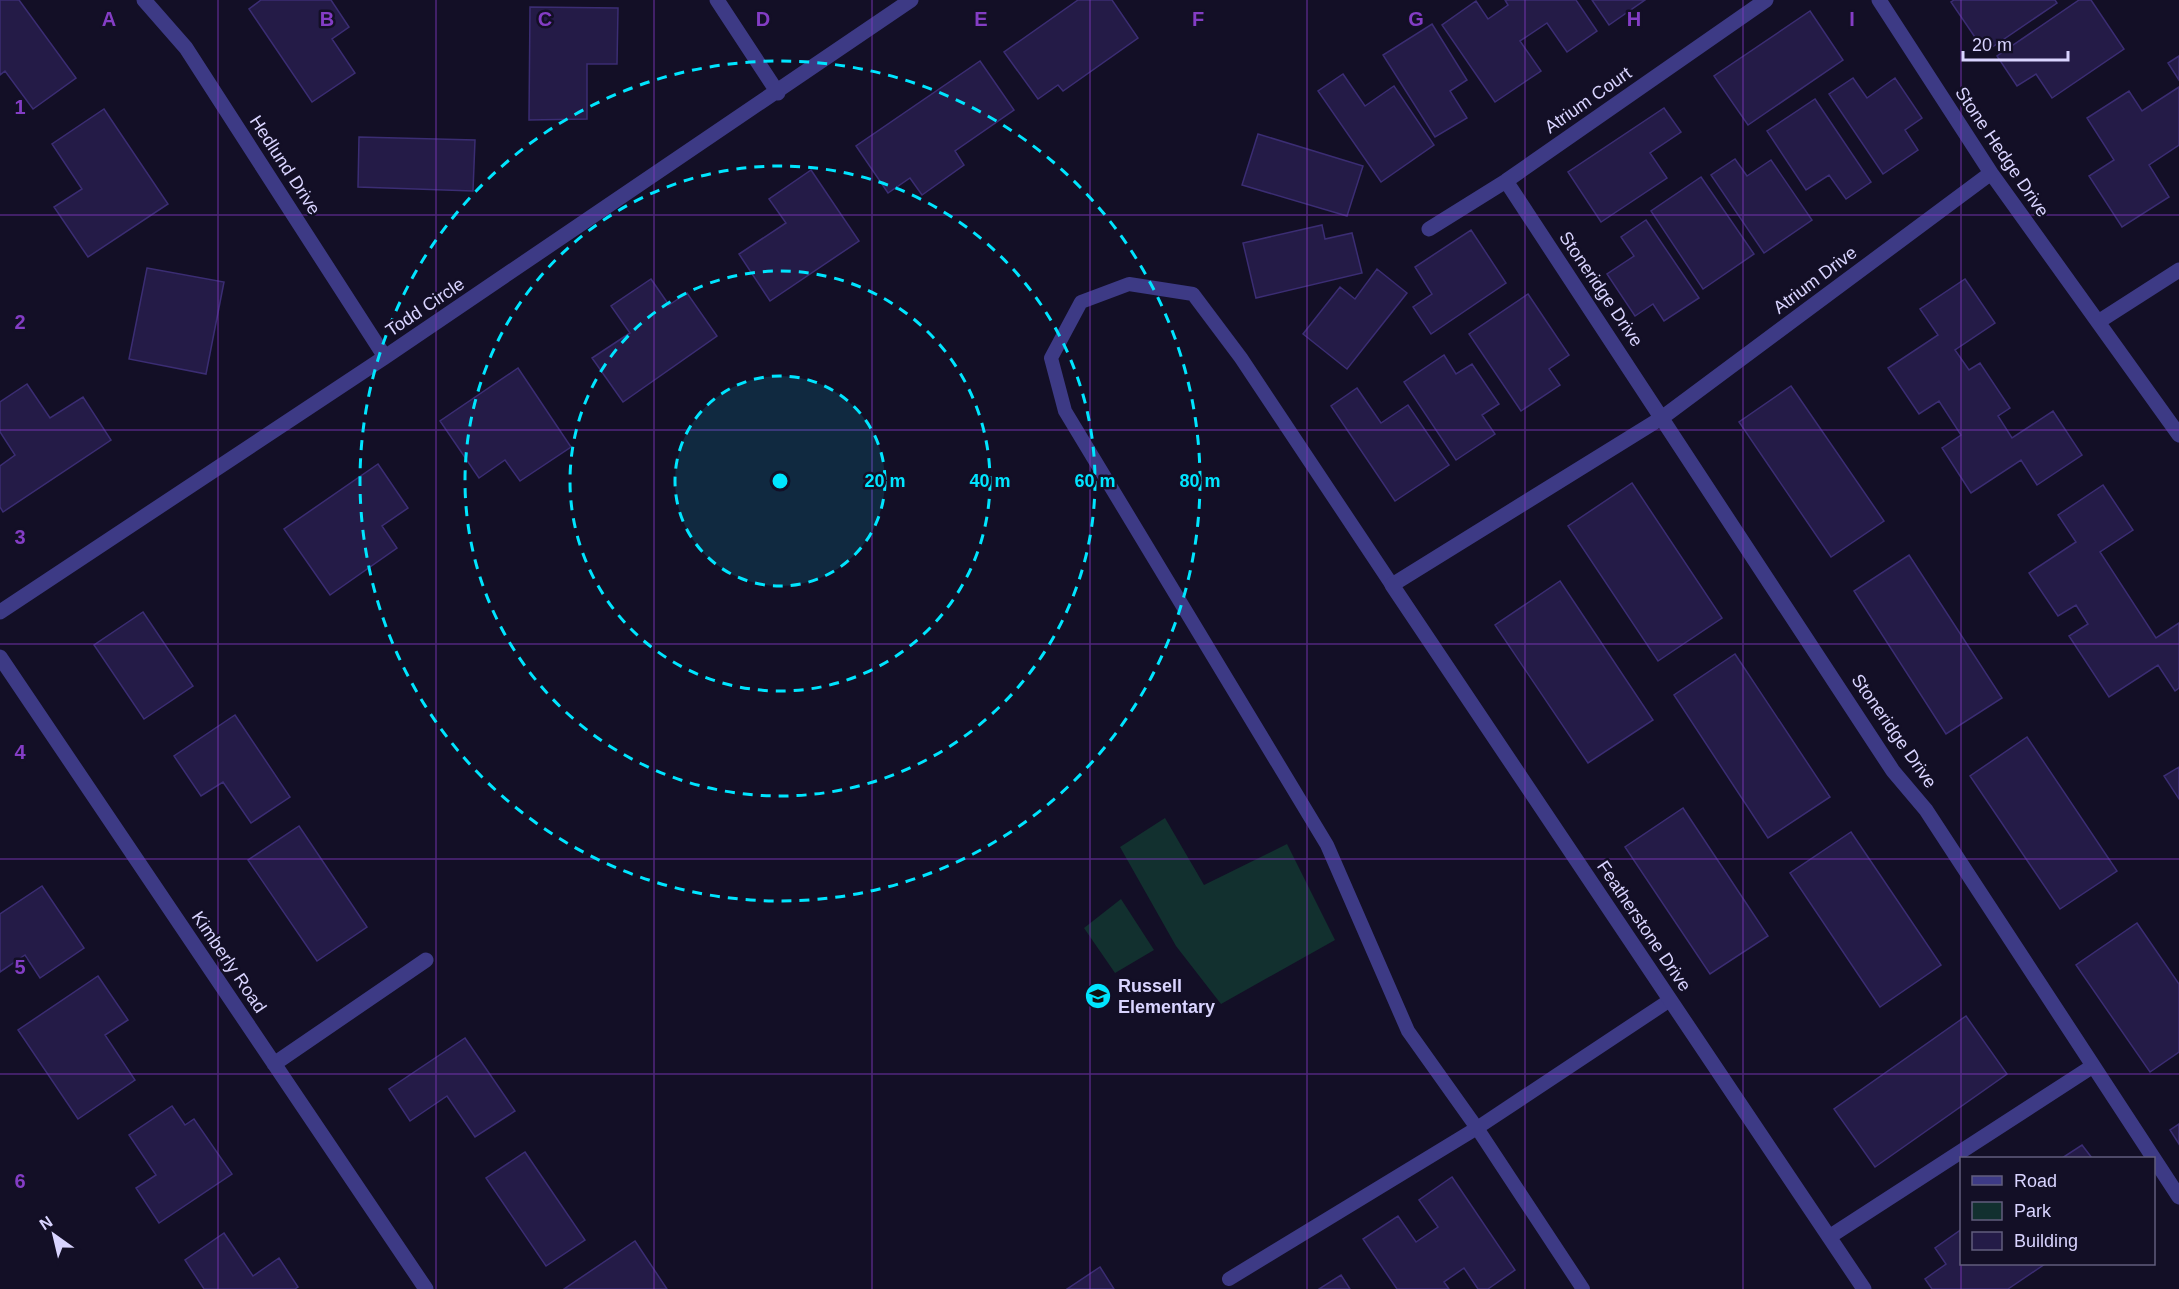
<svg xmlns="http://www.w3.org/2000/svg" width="2179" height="1289" viewBox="0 0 2179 1289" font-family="Arial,sans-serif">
  <rect width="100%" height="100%" fill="#130f26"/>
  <path fill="#12302f" d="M1165,818l39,67 83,-41 48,96 -114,64 -45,-58 -56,-99z
    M1121,899l33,51 -39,23 -31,-45z"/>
  <path fill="#241b47" stroke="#3b2d73" stroke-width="1.5" d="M0,0h19l57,78 -43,31 -28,-38 -5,4z
    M261,0h70l18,27 -17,12 23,34 -43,29 -63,-93z
    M1078,0h34l26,38 -75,53 -5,-6 -20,14 -34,-47z
    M1505,0h71l21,31 -30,21 -20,-29 -27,18 21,30 -46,31 -53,-77 34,-24 12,18 20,-14z
    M1592,0h53l-36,25z
    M1954,0h101l2,3 -72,49 -34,-50z
    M2079,0h12l33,49 -72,49 -16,-24 -19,12 -20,-30z
    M530,7l88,1 -1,56h-30v55l-58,1z
    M1810,11l33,49 -95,65 -34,-49z
    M1432,24l35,56 -17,11 17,27 -32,19 -52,-82z
    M2179,56v24l-11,-17z
    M980,61l34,49 -59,41 9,14 -42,30 -12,-17 -22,15 -32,-47z
    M1343,74l22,32 29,-20 40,59 -53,37 -63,-91z
    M1853,78l14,20 28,-20 27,40 -17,12 13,20 -35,24 -54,-80z
    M2179,87v58l-30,20 20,32 -47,30 -33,-51 25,-16 -27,-42 42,-27 13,20z
    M1815,99l56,83 -25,17 -17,-24 -23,15 -39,-59z
    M1664,108l17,24 -31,21 17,25 -66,44 -33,-50z
    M104,109l64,95 -80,53 -34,-50 28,-18 -30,-45z
    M1258,134l105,32 -16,50 -105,-31z
    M359,137l116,3 -2,51 -115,-4z
    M1735,159l12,17 24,-16 41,60 -48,33 -53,-78z
    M811,170l48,71 -89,60 -31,-47 47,-31 -17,-24z
    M1701,177l53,77 -51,35 -52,-78z
    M1646,220l53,78 -35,23 -11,-17 -18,12 -28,-42 27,-18 -13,-19z
    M1322,225l3,14 27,-6 10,40 -106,25 -13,-55z
    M1471,230l35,53 -75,51 -18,-27 19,-13 -17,-27z
    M147,268l77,14 -18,92 -77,-15z
    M1377,269l30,24 -60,76 -44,-35 37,-47 15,12z
    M651,279l18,26 18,-12 30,43 -94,66 -31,-44 38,-25 -19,-27z
    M1965,279l30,44 -40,27 14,20 11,-7 30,45 -12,8 14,22 41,-27 29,44 -45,30 -16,-25 -50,33 -29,-45 19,-13 -22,-34 -20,13 -31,-46 50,-33 -18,-26z
    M1528,294l41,61 -20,14 11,16 -39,26 -52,-77z
    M1444,355l12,19 16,-10 27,40 -17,11 13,19 -39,26 -52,-78z
    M518,368l53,79 -51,34 -15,-21 -26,18 -39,-57z
    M27,384l23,34 33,-21 28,43 -108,72 -3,-5v-41l15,-11 -15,-23v-30z
    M1791,386l93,135 -53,36 -92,-135z
    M1357,388l24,35 27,-18 41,60 -54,36 -64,-95z
    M378,464l30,44 -26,18 15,22 -67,47 -46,-66z
    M1632,483l90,135 -64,43 -90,-135z
    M2103,485l30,45 -33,22 56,86 23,-15v65l-4,3 -17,-26 -49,32 -40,-61 19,-12 -12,-19 -18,11 -29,-43 47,-31 -18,-27z
    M1909,555l93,143 -56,36 -92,-143z
    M1560,581l93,139 -65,43 -93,-138z
    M143,612l50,74 -49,33 -50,-74z
    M1735,654l95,143 -62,41 -94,-143z
    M235,715l55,82 -39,26 -28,-41 -22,14 -27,-40z
    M2027,737l90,134 -57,38 -90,-133z
    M2179,767v32l-15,-23z
    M1683,808l85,128 -58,38 -85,-127z
    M299,826l68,101 -50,34 -69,-101z
    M1851,832l90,133 -61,42 -90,-134z
    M42,886l42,62 -44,30 -15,-23 -25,17v-58z
    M2137,923l42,61v68l-29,20 -74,-107z
    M98,976l30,44 -23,15 30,45 -57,39 -60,-89z
    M1966,1016l41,58 -132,93 -41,-58z
    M465,1038l50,73 -40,26 -28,-41 -37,25 -21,-32z
    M172,1106l13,19 9,-6 38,55 -73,49 -23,-35 20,-13 -27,-40z
    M2179,1124v20l-9,-14z
    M2082,1145l10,13h-30z
    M525,1152l60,88 -39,26 -60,-88z
    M1452,1177l63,93 -27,19h-10l-14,-21 -20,14 5,7h-52l-34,-50 35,-23 18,26 22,-15 -19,-27z
    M1962,1229v35h83l-37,25h-76l-7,-10 21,-15 -11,-16z
    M224,1233l29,43 26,-18 19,29 -3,2h-91l-19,-29z
    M635,1241l32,48h-103z
    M1100,1267l14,22h-47z
    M1341,1275l9,14h-31z"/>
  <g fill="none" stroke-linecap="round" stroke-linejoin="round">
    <path stroke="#3d3a85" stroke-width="14" d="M1392,585l-151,-227 -48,-64 -64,-10 -48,18 -30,56 14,53 262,434 81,186 69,97 106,161
      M1229,1279l248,-151 193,-128"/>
    <path stroke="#3d3a85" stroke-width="15" d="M144,0l42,48 199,309
      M717,0l61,93
      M1879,0l112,173 188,262
      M1506,181l387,590 33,39 253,387
      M1429,229l77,-48 260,-181
      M2098,322l81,-52
      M0,612l385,-255 526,-357
      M0,657l426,632
      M274,1064l152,-104
      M1829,1237l264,-171
      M1864,1289l-472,-704 271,-168 328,-244"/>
  </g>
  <path fill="none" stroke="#843dc5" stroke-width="1.5" stroke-opacity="0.55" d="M218,0v1289M436,0v1289M654,0v1289M872,0v1289M1090,0v1289M1307,0v1289M1525,0v1289M1743,0v1289M1961,0v1289M0,215h2179M0,430h2179M0,644h2179M0,859h2179M0,1074h2179"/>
  <circle cx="780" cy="481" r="105" fill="#00e5ff" fill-opacity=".12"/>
  <g fill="none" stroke="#00e5ff" stroke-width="3" stroke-dasharray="10 8">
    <circle cx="780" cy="481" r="105"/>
    <circle cx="780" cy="481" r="210"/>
    <circle cx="780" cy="481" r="315"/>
    <circle cx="780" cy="481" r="420"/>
  </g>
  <defs>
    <g id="school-disc" transform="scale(1.35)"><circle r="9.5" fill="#00e5ff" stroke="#130f26"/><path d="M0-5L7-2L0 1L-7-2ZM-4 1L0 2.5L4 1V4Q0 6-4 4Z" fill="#111"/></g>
  </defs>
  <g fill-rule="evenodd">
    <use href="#school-disc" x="1098" y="996"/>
  </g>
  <g text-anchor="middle" stroke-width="5" stroke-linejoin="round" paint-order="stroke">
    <g font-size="18" fill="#d9d4ff" stroke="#130f26">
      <text transform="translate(1588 100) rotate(-35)" y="6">Atrium Court</text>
      <text transform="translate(2002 152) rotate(56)" y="6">Stone Hedge Drive</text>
      <text transform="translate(285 165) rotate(57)" y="6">Hedlund Drive</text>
      <text transform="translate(1815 280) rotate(-37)" y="6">Atrium Drive</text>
      <text transform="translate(1601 289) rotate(56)" y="6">Stoneridge Drive</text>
      <text transform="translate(425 307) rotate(-34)" y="6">Todd Circle</text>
      <text transform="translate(1894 731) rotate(55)" y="6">Stoneridge Drive</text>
      <text transform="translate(1644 926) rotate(56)" y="6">Featherstone Drive</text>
      <text transform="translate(229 962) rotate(56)" y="6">Kimberly Road</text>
    </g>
    <g font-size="18" font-weight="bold" fill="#d9d4ff" stroke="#130f26" text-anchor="start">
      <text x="1118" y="992">Russell<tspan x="1118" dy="21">Elementary</tspan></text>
    </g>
  </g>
  <g font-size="20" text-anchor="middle" font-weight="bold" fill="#843dc5" stroke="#130f26" stroke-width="5" stroke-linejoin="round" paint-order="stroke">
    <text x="109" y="26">A</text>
    <text x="327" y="26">B</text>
    <text x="545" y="26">C</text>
    <text x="763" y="26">D</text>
    <text x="981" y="26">E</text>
    <text x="1198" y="26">F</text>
    <text x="1416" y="26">G</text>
    <text x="1634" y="26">H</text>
    <text x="1852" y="26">I</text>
    <text x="20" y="114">1</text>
    <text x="20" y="329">2</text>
    <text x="20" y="544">3</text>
    <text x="20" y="759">4</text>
    <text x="20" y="974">5</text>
    <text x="20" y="1188">6</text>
  </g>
  <circle cx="780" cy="481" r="9" fill="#00e5ff" stroke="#130f26" stroke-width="3"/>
  <g font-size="18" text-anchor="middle" font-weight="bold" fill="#00e5ff" stroke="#130f26" stroke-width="5" stroke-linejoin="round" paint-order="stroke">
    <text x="885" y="487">20 m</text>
    <text x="990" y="487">40 m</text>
    <text x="1095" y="487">60 m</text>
    <text x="1200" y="487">80 m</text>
  </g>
  <rect x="1960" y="1157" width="195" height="108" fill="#130f26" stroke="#625e7d" stroke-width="1.5"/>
  <rect x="1972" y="1176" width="30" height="9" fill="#3d3a85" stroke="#625e7d" stroke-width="1.5"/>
  <text x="2014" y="1187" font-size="18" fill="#d9d4ff">Road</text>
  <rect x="1972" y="1202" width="30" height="18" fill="#12302f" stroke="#625e7d" stroke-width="1.5"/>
  <text x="2014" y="1217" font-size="18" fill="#d9d4ff">Park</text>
  <rect x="1972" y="1232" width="30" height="18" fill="#241b47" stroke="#625e7d" stroke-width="1.5"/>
  <text x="2014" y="1247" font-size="18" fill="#d9d4ff">Building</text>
  <g transform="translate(54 1235) rotate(326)" stroke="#130f26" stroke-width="4.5" paint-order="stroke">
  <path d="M0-4.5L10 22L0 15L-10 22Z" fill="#d9d4ff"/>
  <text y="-9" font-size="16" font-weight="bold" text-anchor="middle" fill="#d9d4ff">N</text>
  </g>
  <path d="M1963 51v9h105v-9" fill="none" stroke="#d9d4ff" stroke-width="3"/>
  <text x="1972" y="51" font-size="18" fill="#d9d4ff" stroke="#130f26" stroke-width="4.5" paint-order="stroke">20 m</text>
</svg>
